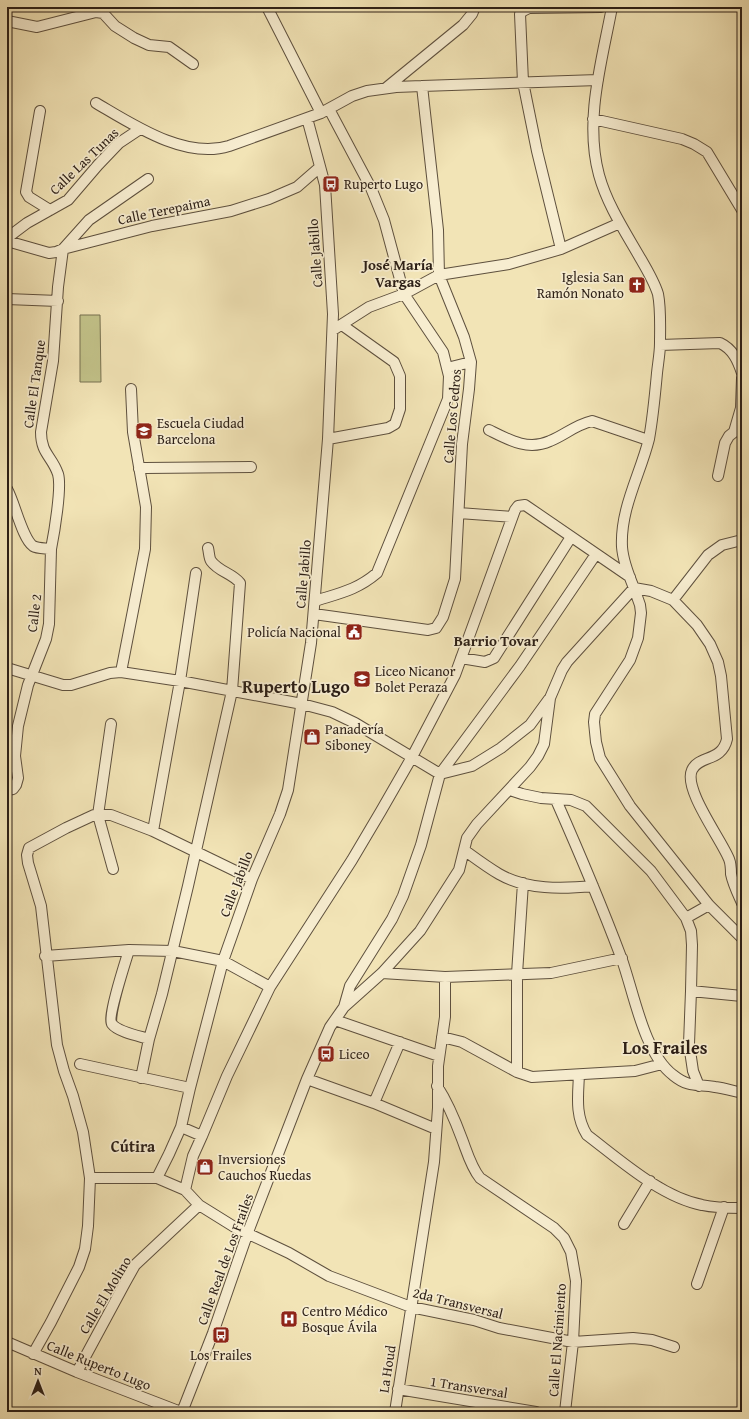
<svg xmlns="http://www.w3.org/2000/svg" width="749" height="1419" viewBox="0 0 749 1419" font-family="'Gentium Book Plus',serif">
  <rect width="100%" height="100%" fill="#f2e4b6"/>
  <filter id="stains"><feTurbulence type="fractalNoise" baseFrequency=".005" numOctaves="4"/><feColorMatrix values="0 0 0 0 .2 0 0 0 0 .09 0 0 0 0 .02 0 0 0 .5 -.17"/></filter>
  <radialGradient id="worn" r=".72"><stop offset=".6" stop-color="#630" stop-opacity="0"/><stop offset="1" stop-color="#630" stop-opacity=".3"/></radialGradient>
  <path fill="#c2c289" stroke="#777050" d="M80,315h20l1,67h-21z"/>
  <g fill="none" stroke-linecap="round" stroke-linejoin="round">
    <g stroke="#5e503e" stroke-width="12">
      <path id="street" d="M267,7l54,106
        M612,7c-10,54 -28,113 -13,168 8,29 25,55 40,81 7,12 15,25 19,38 3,15 2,33 2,49 0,10 -2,20 -3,30 -2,22 -4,44 -8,66 -9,36 -29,70 -27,108 1,14 7,29 12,41l17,3 22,9 24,25 13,19 8,18 3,14 6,63c-5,23 -28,16 -35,31 -9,19 29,69 37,89 2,5 2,10 2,15 2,10 7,20 11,29
        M7,21l30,6 59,-15 7,1 12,13 19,12 15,7 20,2 24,17
        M386,88l77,-63 9,-11 3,-7
        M96,103c36,21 89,57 133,43l92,-33 31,-17 15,-5 29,-4 26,-1 176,-6
        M40,111l-14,81 3,5 21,13
        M593,119l89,20 12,5 13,8 35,58
        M7,238l20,-15 41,-23 30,-35 21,-22 21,-14
        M7,241l42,12 7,-1 7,-3 89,-23 79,-15 38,-12 28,-12 23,-20
        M561,249l-24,-98 -14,-69 -3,-68 3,-3 6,-3 72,-1
        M7,299l51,2
        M333,330l36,-23 35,-13 35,-19 70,-11 52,-15 59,-26
        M660,345l60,-2c13,6 18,18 22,30
        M447,368l24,-6
        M489,430c20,10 39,21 61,11 15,-6 25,-16 42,-20l56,19
        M328,439l60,-11 7,-4 5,-15v-33l-6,-14 -52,-37
        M139,469l6,-1 106,-1
        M718,476l7,-33 4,-7 5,-4 7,-24 1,-30
        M7,489c8,14 15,49 26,57 5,3 13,2 18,3 3,-15 11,-62 7,-75 -6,-18 -17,-20 -17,-42l12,-71 5,-74 5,-38 26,-29 59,-41
        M459,513l53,4
        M630,577l-105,-72 -7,1 -3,4 -60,165 -43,82 -31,54 -29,49 -82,127 -43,89 -25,60 -9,20 -8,34 14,15 37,23 53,25 40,23 82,31 63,13 25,8 74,14 60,-4 19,2 22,7
        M673,600l35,-45 14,-10 20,-5
        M315,601c25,-8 42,-11 62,-28l71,-174 1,-23 -6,-24 -39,-58 -20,-74 -13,-32 -42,-79
        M314,614l114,16 8,-2 7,-11 12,-38 7,-135 7,-55 2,-27 -7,-25 -25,-62 -1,-45 -16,-144
        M461,658l24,4 9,-4 77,-121
        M7,668l56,17h8l39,-12 11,-1 59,9 122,23 30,8 23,11 85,51 32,-8 29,-18 29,-23 19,-26
        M121,672l24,-123 1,-42 -13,-75 -2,-43
        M111,724l-13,91 15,54
        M7,790l6,-1 3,-4 2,-7 -3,-22 3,-30 10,-41 18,-46 3,-15 2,-75
        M510,790l12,4 19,4 30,2 15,6 65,65 35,47 5,13 1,14 -1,46 -2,53 4,27 6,15
        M556,800c23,52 45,104 65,157 13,35 22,95 52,118 16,13 24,9 42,12 9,1 18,4 27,6
        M153,831l27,-150 16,-108
        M464,850c11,8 23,17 35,24 28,16 63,15 94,12
        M686,918l23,-13
        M129,950c-3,10 -22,68 -17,74 6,8 27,12 37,15
        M45,956l84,-6 44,1 50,10 47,26
        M382,973l63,4 106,-4 71,-15
        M691,991l51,5
        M344,1007l6,-21 42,-67 11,-23 18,-51 19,-71 80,-108 76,-112
        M335,1020l104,36
        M442,1037l20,5 55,30 15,5 103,-6 27,-7
        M80,1064l110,24
        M517,1072v-98l6,-91
        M579,1075c-1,21 -4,41 8,60 33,25 74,62 115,70 13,3 27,3 40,3
        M141,1078l8,-39 13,-45 26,-108 44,-195 8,-108c-8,-10 -21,-11 -29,-22 -2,-3 -2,-9 -3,-13
        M307,1079l67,24 62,26
        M437,1086c11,17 18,34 25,53 5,13 9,28 18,39l74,50 10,10 7,14 5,29 -3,61 -8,70
        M374,1103l26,-61
        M181,1127l21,9
        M90,1178h67l28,12
        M157,1178l12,-24 12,-27 9,-39 33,-127 29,-82 28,-65 8,-24 23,-147 17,-204 5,-125 -8,-129 -18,-67
        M624,1224l26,-43
        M697,1284l27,-77
        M7,1342l70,30 104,40
        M33,1354l18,-32 28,-55 6,-18 3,-23 2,-48 -7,-46 -10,-36 -9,-25 -7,-26 -16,-139 -13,-43 -1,-8 2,-7 37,-20 28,-13h17l42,16 99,48
        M77,1372l48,-89 10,-18 64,-60
        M398,1389l138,23
        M182,1412l31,-79 35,-101 59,-153 23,-52 14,-20 38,-34 38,-42 39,-61 8,-32 10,-14 53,-57 8,-11 6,-12 6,-46 12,-28 5,-8 67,-74 6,17 1,8 -3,25 -8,22 -35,54 -1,8 2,20 4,16 30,48 79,99 33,33
        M395,1412l39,-250 4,-54v-42l7,-49v-40"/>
    </g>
    <use href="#street" stroke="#f7edd0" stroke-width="10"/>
  </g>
  <defs>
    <g id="bus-square" transform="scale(0.9)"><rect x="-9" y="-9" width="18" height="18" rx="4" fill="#8f2418" stroke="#f7edd0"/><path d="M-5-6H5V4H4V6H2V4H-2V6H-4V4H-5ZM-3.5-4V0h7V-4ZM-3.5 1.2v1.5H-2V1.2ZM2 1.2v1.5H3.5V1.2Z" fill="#fff"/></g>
    <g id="church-square" transform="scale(0.9)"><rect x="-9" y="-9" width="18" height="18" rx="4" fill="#8f2418" stroke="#f7edd0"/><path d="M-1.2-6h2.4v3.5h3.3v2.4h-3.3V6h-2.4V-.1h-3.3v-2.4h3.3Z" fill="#fff"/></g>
    <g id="school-square" transform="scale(0.9)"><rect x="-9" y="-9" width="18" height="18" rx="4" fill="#8f2418" stroke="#f7edd0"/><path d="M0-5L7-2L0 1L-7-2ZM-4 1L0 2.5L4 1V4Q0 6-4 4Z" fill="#fff"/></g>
    <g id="civic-square" transform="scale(0.9)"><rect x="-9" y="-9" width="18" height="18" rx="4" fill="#8f2418" stroke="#f7edd0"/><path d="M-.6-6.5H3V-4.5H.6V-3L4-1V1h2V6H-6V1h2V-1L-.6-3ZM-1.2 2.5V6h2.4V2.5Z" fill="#fff"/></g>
    <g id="shop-square" transform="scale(0.9)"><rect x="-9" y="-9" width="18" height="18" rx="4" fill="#8f2418" stroke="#f7edd0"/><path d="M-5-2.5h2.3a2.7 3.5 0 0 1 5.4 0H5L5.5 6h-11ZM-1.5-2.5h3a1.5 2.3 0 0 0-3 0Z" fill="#fff"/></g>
    <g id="hospital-square" transform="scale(0.9)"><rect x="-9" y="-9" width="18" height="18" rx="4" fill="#8f2418" stroke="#f7edd0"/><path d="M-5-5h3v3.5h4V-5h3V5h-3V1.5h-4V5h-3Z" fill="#fff"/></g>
  </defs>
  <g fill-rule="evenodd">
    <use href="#bus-square" x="331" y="184"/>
    <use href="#church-square" x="637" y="285"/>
    <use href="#school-square" x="144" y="431"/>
    <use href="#civic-square" x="354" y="632"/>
    <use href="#school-square" x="362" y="679"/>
    <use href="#shop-square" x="312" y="737"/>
    <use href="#bus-square" x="326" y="1054"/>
    <use href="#shop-square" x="205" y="1167"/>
    <use href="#hospital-square" x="289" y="1319"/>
    <use href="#bus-square" x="221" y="1335"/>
  </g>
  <g text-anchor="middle" stroke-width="3.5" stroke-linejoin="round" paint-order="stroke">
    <g font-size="14" fill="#2c1f16" stroke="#f7edd0">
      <text transform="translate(84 161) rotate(-44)" y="5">Calle Las Tunas</text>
      <text transform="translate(164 210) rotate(-12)" y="5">Calle Terepaima</text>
      <text transform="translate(315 253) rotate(-94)" y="5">Calle Jabillo</text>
      <text transform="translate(34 384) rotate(-82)" y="5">Calle El Tanque</text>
      <text transform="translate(452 416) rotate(-85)" y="5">Calle Los Cedros</text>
      <text transform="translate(303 574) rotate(-85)" y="5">Calle Jabillo</text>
      <text transform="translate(34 613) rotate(-83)" y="5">Calle 2</text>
      <text transform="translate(236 884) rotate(-69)" y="5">Calle Jabillo</text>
      <text transform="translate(225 1259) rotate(-70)" y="5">Calle Real de Los Frailes</text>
      <text transform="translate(105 1295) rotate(-59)" y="5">Calle El Molino</text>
      <text transform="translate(458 1303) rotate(14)" y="5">2da Transversal</text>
      <text transform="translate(557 1340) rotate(-86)" y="5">Calle El Nacimiento</text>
      <text transform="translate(99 1365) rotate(22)" y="5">Calle Ruperto Lugo</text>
      <text transform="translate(387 1369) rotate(-81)" y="5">La Houd</text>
      <text transform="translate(469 1387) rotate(9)" y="5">1 Transversal</text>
    </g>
    <g font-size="14" fill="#2c1f16" stroke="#f7edd0" text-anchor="start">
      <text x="344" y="189">Ruperto Lugo</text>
      <text x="624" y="282" text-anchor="end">Iglesia San<tspan x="624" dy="16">Ramón Nonato</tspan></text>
      <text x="157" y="428">Escuela Ciudad<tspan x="157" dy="16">Barcelona</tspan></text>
      <text x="341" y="637" text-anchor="end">Policía Nacional</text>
      <text x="375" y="676">Liceo Nicanor<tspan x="375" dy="16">Bolet Peraza</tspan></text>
      <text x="325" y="734">Panadería<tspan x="325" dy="16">Siboney</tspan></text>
      <text x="339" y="1059">Liceo</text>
      <text x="218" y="1164">Inversiones<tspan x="218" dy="16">Cauchos Ruedas</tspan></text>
      <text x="302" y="1316">Centro Médico<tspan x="302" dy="16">Bosque Ávila</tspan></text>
      <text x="221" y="1360" text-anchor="middle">Los Frailes</text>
    </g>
    <g font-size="15" font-weight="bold" fill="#2c1f16" stroke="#f7edd0">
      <text x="398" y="270">José María<tspan x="398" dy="17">Vargas</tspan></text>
      <text x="496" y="646">Barrio Tovar</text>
    </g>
    <g font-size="16" font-weight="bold" fill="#2c1f16" stroke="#f7edd0">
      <text x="133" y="1152">Cútira</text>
    </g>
    <g font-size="18" font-weight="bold" fill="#2c1f16" stroke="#f7edd0">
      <text x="296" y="693">Ruperto Lugo</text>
      <text x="665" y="1054">Los Frailes</text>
    </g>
  </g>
  <rect width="749" height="1419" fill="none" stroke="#f2e4b6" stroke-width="24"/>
  <rect x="8" y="8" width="733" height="1403" fill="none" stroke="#2c1f16" stroke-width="2"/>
  <rect x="12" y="12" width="725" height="1395" fill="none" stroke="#2c1f16"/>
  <g transform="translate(38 1381)" stroke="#f7edd0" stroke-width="3" paint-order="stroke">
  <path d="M0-3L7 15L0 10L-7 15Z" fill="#2c1f16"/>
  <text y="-6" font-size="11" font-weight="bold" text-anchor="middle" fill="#2c1f16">N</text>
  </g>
  <rect width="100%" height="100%" filter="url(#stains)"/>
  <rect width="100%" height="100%" fill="url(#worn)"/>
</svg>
